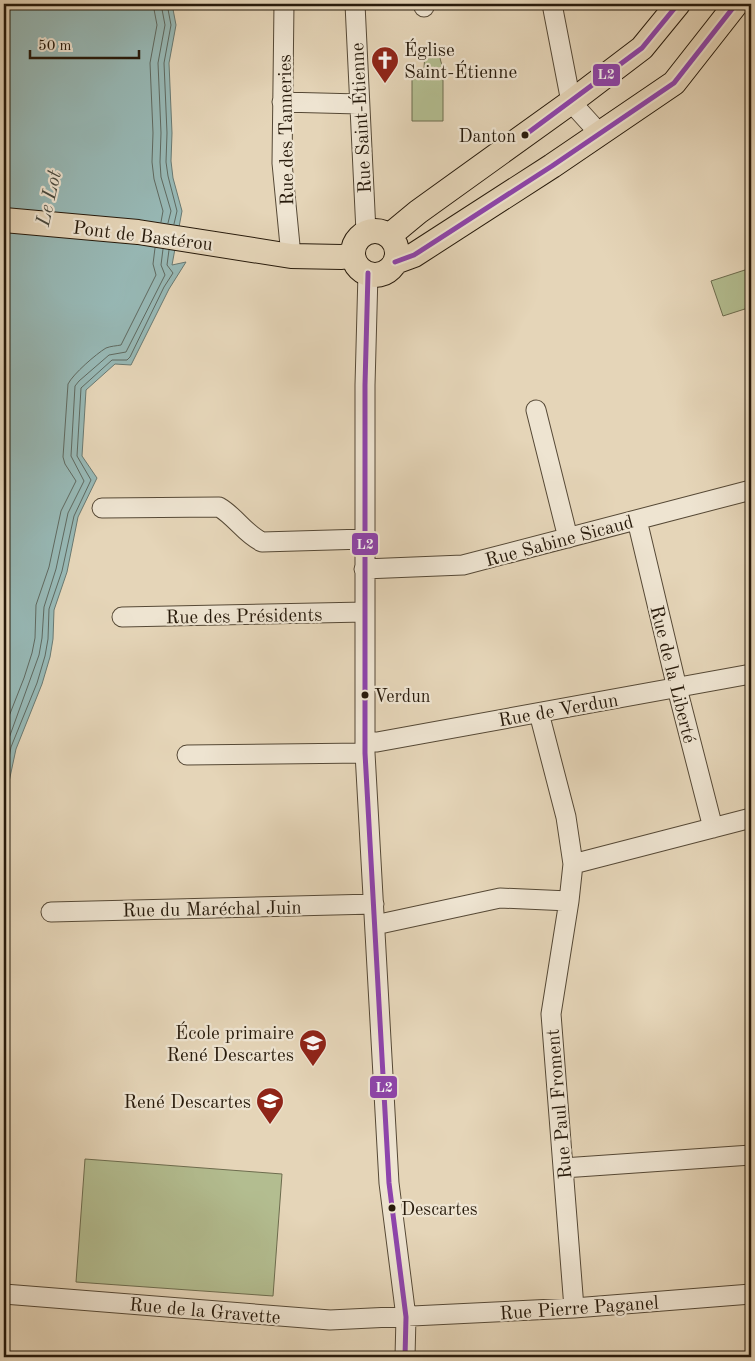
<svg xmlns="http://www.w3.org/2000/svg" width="755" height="1361" viewBox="0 0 755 1361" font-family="'Old Standard TT',serif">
  <rect width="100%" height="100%" fill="#e5d5b8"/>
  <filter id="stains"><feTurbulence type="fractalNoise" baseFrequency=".004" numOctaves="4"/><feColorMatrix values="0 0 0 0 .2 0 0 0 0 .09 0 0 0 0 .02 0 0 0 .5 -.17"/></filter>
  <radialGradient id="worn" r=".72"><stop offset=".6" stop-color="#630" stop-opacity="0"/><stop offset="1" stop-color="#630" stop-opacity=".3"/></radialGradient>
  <path fill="#b3bd90" stroke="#6d6c4e" d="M425,50l13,1 5,18v52h-31v-52h12z
    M751,268v39l-28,9 -12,-35z
    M85,1159l197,15 -9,122 -197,-14z"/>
  <path fill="#97b8b5" stroke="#6a7971" d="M4,4h168l4,21 -7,38 3,70 -1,28 2,17 9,33 -10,54 14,-3 -17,27 -38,76 -16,-1 -29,26 -4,66 15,22 -19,39 -11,55 -13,38 -1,29 -3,18 -8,27 -26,65 -10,47 -2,5z"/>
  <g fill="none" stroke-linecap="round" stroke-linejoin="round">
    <path stroke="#5f6960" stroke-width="1" d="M153,4l4,21 -7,38 3,70 -1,29 2,17 9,32 -2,11
      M161,4l4,21 -7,38 3,70 -1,29 1,15 10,34 -3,12
      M167,4l4,21 -7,38 3,70 -1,29 2,14 9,35 -3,13
      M4,729l20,-51 8,-25 3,-15 1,-33 13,-38 12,-56 15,-30 -11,-17 -2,-7 5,-73c5,-10 28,-30 38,-36 5,-2 10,-2 15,-3l35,-70 -3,-11 2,-16
      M4,752l35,-97 3,-17 2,-31 12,-38 12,-56 16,-32 -13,-25 4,-70 4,-5 30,-26 17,-3 39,-77 -4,-10 2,-16
      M4,784l7,-37 26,-64 8,-27 3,-17 1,-30 13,-38 12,-55 17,-36 -14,-24 4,-68 31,-28h15l3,-3 34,-70 9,-14 -6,-8 2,-15"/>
    <g stroke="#564936" stroke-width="21">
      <path id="minor" d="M284,4l-2,159 9,93
        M355,4l11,228
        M424,4v3
        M552,4l19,98 29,32
        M282,102l77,2
        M368,273l-3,112v368l24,430 17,134 -1,40
        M536,410l32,128
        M102,508l117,-1c16,9 26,27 43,35l103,-3
        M637,520l40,168 36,140
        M364,569l99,-4 288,-75
        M122,617l243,-5
        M539,713l27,104 7,47
        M365,742h12l374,-68
        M187,755l178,-2
        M569,901l-18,113 23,294
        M51,912l323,-8
        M375,925l125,-27 69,3 4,-37 178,-46
        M563,1168l188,-13
        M4,1294l326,26 244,-12 177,-14"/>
    </g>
    <g stroke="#271a0b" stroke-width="26">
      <path id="major" d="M4,220l134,12 153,24 51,1 11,-3
        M353 253a22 22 0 1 1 44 0a22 22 0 1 1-44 0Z
        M389,236l29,-24 153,-110 71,-54 36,-44
        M395,262l19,-7 138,-89 122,-83 62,-79"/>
    </g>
    <use href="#minor" stroke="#eee4d1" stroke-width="19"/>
    <use href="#major" stroke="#e5d5b8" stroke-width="24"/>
    <g stroke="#eee4d1" stroke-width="9">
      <path id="bus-1" d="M525,135l117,-87 36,-44
        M395,262l19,-7 138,-89 122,-83 62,-79
        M368,273l-3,112v368l24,430 17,134 -1,40"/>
    </g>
    <use href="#bus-1" stroke="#8e44ad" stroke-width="5"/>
  </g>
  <defs>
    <g id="church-pin" transform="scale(1.4375)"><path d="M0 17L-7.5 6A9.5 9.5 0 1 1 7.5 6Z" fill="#8f2418" stroke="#eee4d1"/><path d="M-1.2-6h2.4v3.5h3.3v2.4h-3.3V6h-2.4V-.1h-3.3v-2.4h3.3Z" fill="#fff"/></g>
    <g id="school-pin" transform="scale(1.4375)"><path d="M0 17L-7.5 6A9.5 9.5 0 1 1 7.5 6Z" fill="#8f2418" stroke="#eee4d1"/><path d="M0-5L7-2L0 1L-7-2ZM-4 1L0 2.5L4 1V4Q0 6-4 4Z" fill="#fff"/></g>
  </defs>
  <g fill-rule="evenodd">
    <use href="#church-pin" x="385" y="60"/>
    <use href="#school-pin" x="313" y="1043"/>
    <use href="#school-pin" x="270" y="1101"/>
  </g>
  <g fill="#271a0b" stroke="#eee4d1" stroke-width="2">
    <circle cx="525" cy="135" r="4.5"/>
    <circle cx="365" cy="695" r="4.5"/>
    <circle cx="392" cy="1208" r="4.5"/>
  </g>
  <g text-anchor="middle" stroke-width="4.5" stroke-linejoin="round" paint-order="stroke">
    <g font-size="18" fill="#271a0b" stroke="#eee4d1" text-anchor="start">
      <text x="516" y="142" text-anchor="end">Danton</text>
      <text x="374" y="702">Verdun</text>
      <text x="401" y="1215">Descartes</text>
    </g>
    <g font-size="19" fill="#271a0b" stroke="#eee4d1" text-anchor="end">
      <text x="404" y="56" text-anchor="start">Église<tspan x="404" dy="22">Saint-Étienne</tspan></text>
      <text x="294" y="1039">École primaire<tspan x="294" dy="22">René Descartes</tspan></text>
      <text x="251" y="1108">René Descartes</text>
    </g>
    <g font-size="19" fill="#271a0b" stroke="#eee4d1">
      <text transform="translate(360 118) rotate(-93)" y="7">Rue Saint-Étienne</text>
      <text transform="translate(285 130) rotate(-91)" y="7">Rue des Tanneries</text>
      <text transform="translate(143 235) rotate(7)" y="7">Pont de Bastérou</text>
      <text transform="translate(559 540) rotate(-15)" y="7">Rue Sabine Sicaud</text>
      <text transform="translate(244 615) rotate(-1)" y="7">Rue des Présidents</text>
      <text transform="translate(674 674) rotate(76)" y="7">Rue de la Liberté</text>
      <text transform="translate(558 709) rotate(-10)" y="7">Rue de Verdun</text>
      <text transform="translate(212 908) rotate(-1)" y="7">Rue du Maréchal Juin</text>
      <text transform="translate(558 1104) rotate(-95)" y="7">Rue Paul Froment</text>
      <text transform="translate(579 1307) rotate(-4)" y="7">Rue Pierre Paganel</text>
      <text transform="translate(205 1310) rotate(5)" y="7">Rue de la Gravette</text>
    </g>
    <g font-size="20" font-style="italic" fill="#49493e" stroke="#eee4d1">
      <text transform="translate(48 198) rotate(-77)" y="7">Le Lot</text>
    </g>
  </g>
  <g stroke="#eee4d1" stroke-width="2">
    <rect x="592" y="63" width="29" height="24" rx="5" fill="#8e44ad"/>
    <rect x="351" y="532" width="28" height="24" rx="5" fill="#8e44ad"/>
    <rect x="369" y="1075" width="29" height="24" rx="5" fill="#8e44ad"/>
  </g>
  <g font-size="14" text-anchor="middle" font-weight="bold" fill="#fff">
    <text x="606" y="79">L2</text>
    <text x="365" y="549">L2</text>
    <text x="384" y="1092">L2</text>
  </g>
  <rect width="755" height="1361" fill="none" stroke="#e5d5b8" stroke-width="20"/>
  <rect x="5" y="5" width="745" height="1351" fill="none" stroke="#271a0b" stroke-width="2.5"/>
  <rect x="10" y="10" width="735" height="1341" fill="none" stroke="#271a0b"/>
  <path d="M30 50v8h109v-8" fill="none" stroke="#271a0b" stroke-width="2.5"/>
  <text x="38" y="50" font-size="15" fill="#271a0b" stroke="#eee4d1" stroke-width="4" paint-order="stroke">50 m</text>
  <rect width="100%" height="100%" filter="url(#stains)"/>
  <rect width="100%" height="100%" fill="url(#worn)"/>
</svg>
